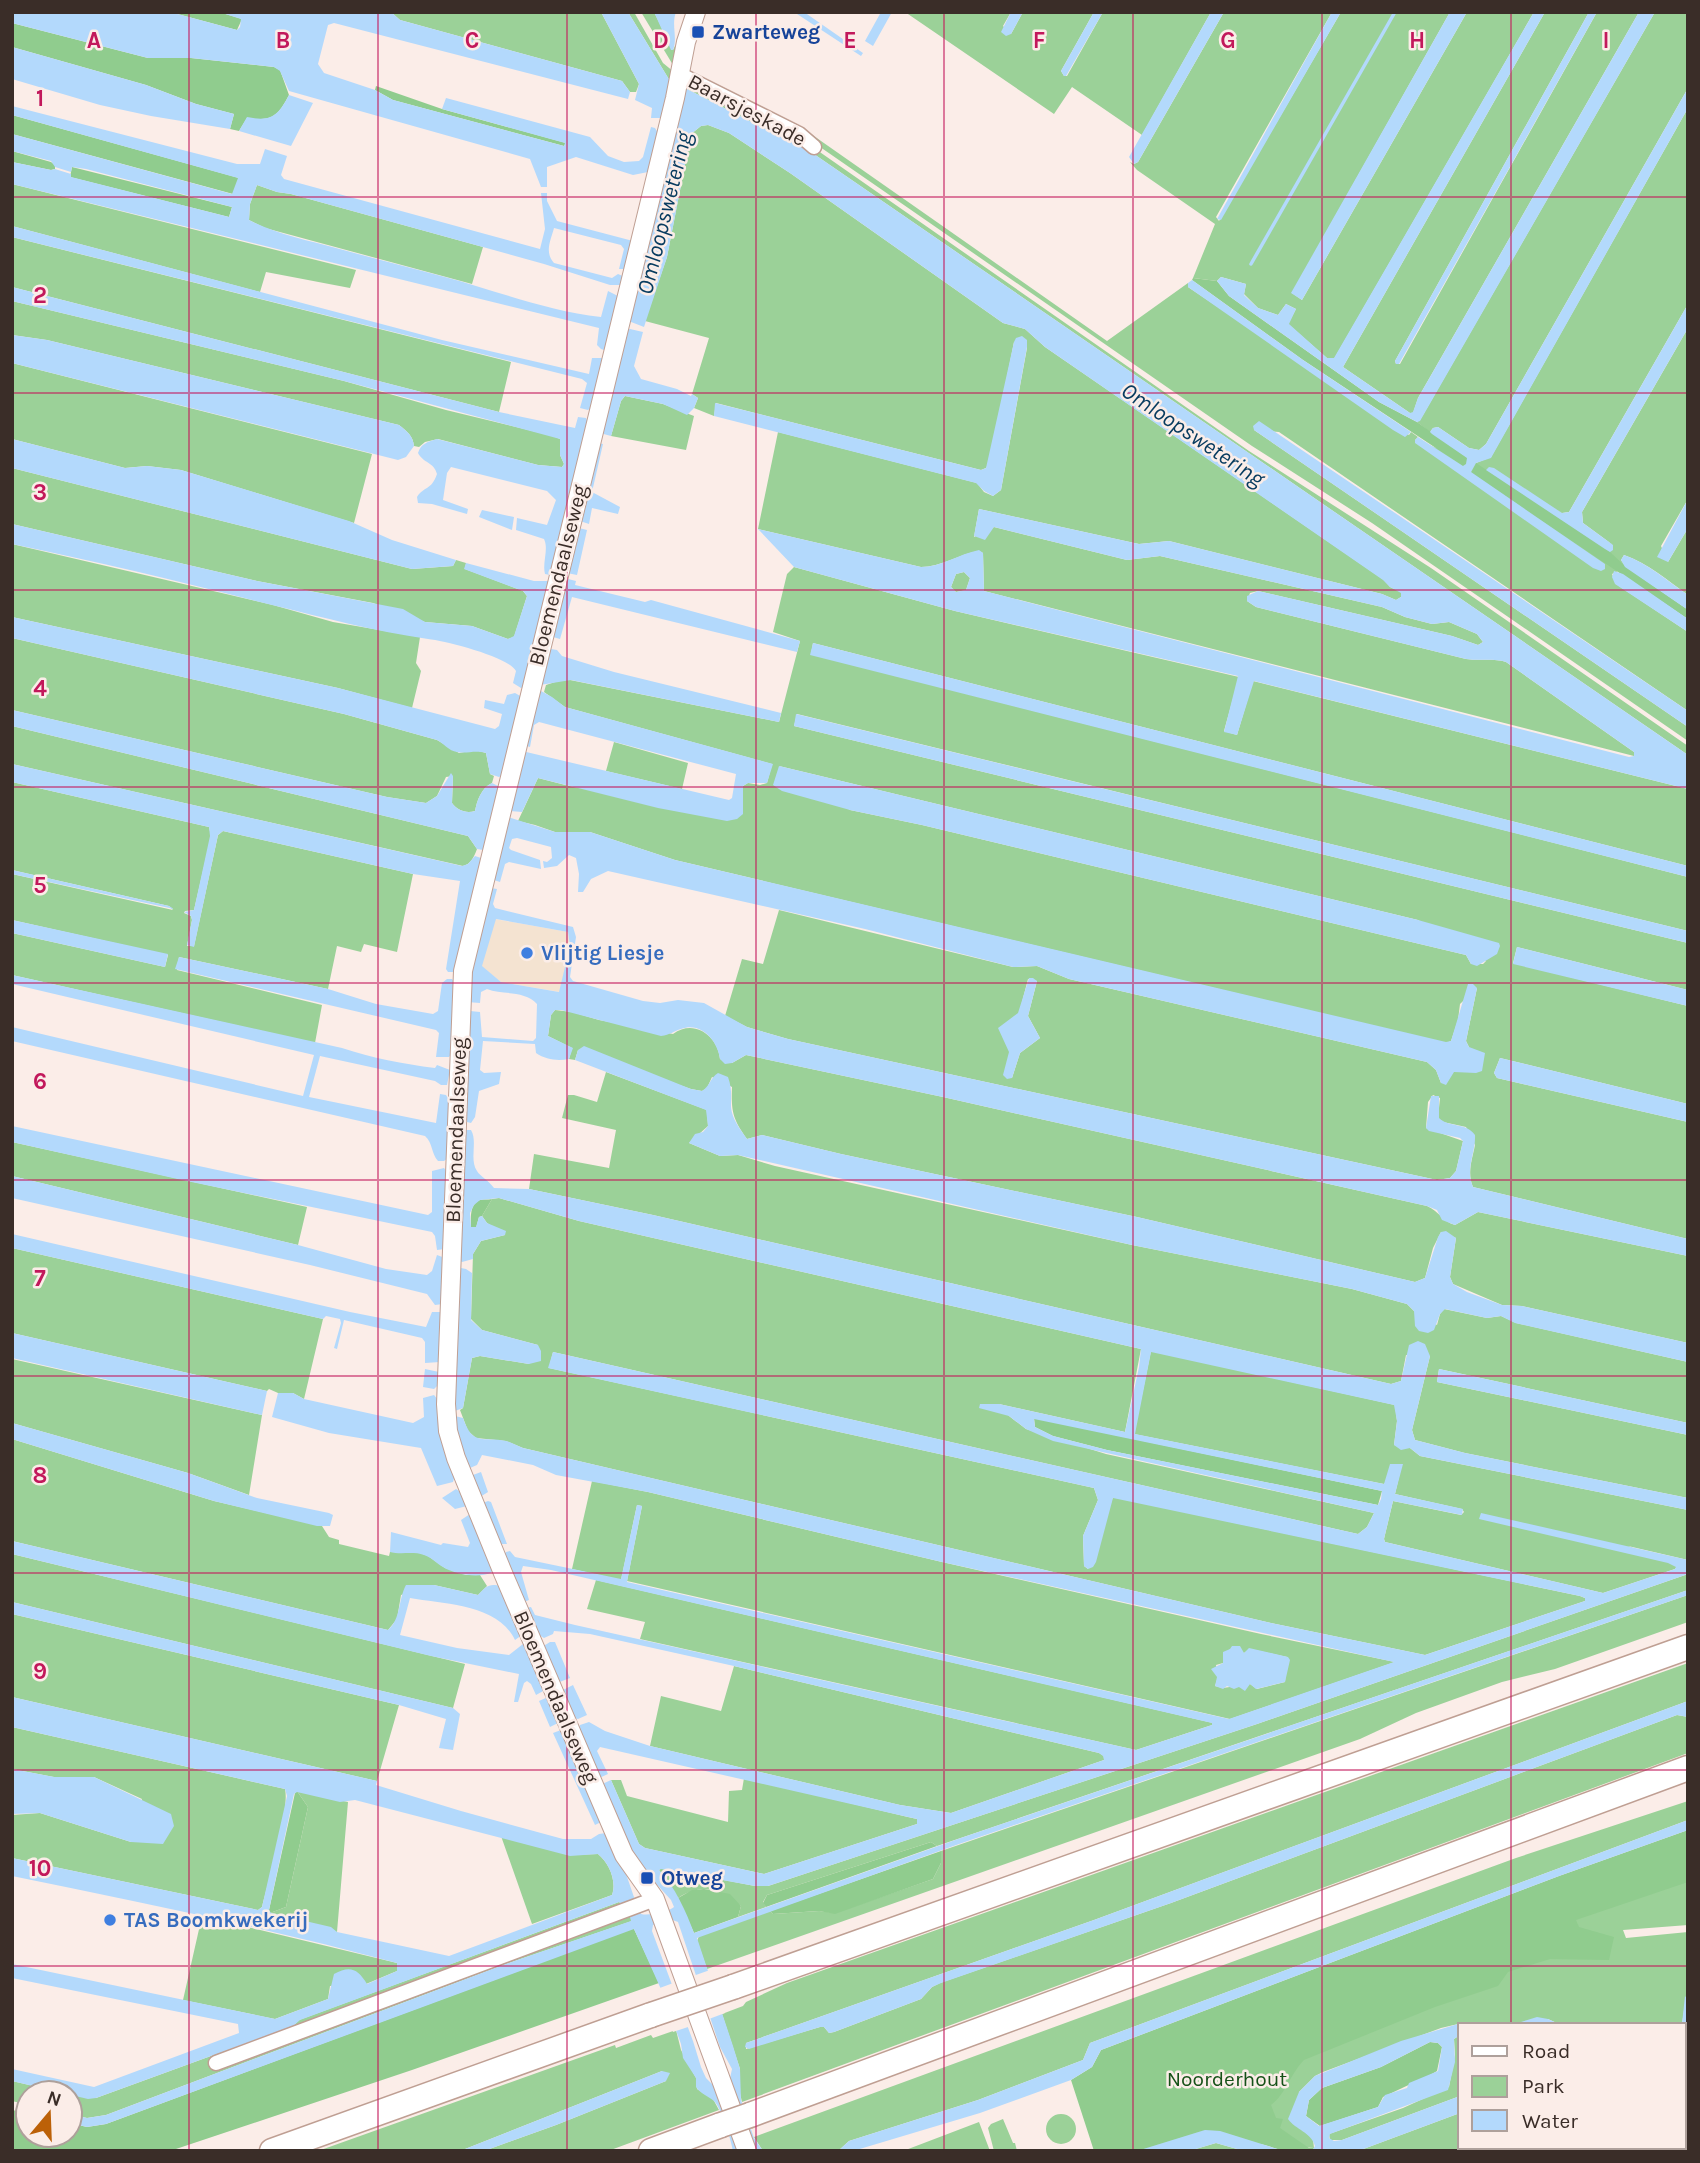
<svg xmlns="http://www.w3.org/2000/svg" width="1700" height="2163" viewBox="0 0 1700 2163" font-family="Karla,sans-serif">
  <rect width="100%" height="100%" fill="#fbede8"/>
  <path fill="#f4e3d1" d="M495,919l73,13 2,14 -10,46 -59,-10 -20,-16z"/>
  <path fill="#9bd198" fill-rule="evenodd" d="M391,12h210l38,72 -3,8h-6l-8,-11 -222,-61z
    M628,12h6l29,51 11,9 -4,9z
    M641,12h13l19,38 2,-4 3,7 -5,12z
    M905,12h106l-8,14 8,8 12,-22h71l-33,59 3,5h3l36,-64h108l-69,123 -70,-48 -18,27z
    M1224,12h108l-116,205 3,4 122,-209h109l-158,281 10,7 165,-288h67l-200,347 -7,-1 -39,-34 8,-15 -10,-5 -8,11 -20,-7 -14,-14 2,-10 -25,-7 -4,4 -24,-3 22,-54 -78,-54 -7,-8 4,2 4,-2z
    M1545,12h44l-194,349 1,3h4l197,-352h42l-221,386 -5,15h-3l-67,-46z
    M1655,12h33v76l-202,356 -7,6 -10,-2 -31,-21 -5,1 -3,4 -13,-10 3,-2z
    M682,80l132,68 435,303 182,117 257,178v9l-877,-603 -130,-66z
    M1688,108v196l-119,208 -7,1 -73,-46 124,78 -30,-22 -1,-11 106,-184v171l-27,47 7,16 20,-34v67c-20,-14 -40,-32 -64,-40l-3,5 5,7 62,43v9l-70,-48 -6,3 4,10 72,48v79l-409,-279 -25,-2 434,297v14l-316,-218 -120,-77 -442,-306 -1,-4 2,-2 296,207 81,-58v4l221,148 2,-3 7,5 -3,3 61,23 15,-6z
    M708,125l21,8 61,40 213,150 22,6 20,18 339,233 6,7 11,5v5l-5,3 -14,-6 -213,-53 -30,3 -160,-35 -5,28 20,-10 133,33 33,-4 222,51 23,10 27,7 17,-2 28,12 6,8 -5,3 -26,-9 -194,-45 -8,2 -3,8 9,6 210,52c14,2 29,-1 40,3l128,90v4l-650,-165 -1,-38 -4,-2c-20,3 -38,16 -58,16l-163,-38 20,-97 199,51 7,9 9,4 8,-6 26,-142v-8l-13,2 -24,119 -4,7 -5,2 -265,-67 -2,13 -20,-8 4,-10 -6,-4 17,-56 -64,-17 22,-64 24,-123 10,-8z
    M12,184l344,86 -6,18 -84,-16 -6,20 -248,-66z
    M257,185l20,7 14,2 192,53 -11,37 -207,-56 -16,-8 1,-16z
    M12,237l499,125 -12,50 -487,-125z
    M12,301l332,80 102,29 107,26 7,3v16l4,9 -2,3 -24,-2 -100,-26 -13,3 -6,5 -5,-1c-1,-10 -7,-15 -15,-21l-352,-85 -35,-5z
    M12,363l360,91 -18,69 -173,-53 -34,-4 -22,2 -113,-29z
    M625,396l38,8 31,12 -8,34 -75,-14 10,-35z
    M12,468l400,101 41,-3 3,-6 10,3 -1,6 58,22 4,5 -13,41 -6,2 -36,-13 -47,-4 -52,-19 -116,-22 -245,-57z
    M12,544l261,61 60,17 87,15 -4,26 5,8 -9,37 -74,-20 -326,-71z
    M794,567l161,44 284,66 -15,54 13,4 16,-54 435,108v77l-875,-223 -2,11 877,223v54l-891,-217 -3,12 894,217v47l-171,-43 -4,16 175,43v98l-188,-46 -6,15 3,5 191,44v117l-215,-52c-6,-14 -1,-27 2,-42l-9,-18 -23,-5 -5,-4 2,-20 -7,-3 -5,7 -2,26 37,13 -7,30 -6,7 -13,2 -649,-141 -41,-12 -22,-11 17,-57 21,5 16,-54 234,57 24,-1 32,13 358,83 9,8 5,13 12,-11h10l6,-25 -3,-6 11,-53 -17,16 -2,16 -7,21 -5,2 -771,-183 -85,-28h-35l-20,-7 -17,-4 20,-43 35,9 170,17 -2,-9 2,-9 5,-3 12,2 7,-2 5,-19 -207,-57 -21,-15 2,-7 15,-5h9l209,42 21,-81 -27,-9 14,-58zM779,766l639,154 68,41 -3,3h-12l-5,-9 -544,-130 -72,-15zM1028,979l9,2 -9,35 12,22 -20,15 -8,25 -3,-26z
    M964,572l6,6 -4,12 -10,2 -5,-5 5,-13z
    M12,638l332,76 93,26 22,13 16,-3 11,3 4,21 4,2 -2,7c-11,5 -15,18 -17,28 -9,3 -18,-1 -23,-8l1,-27 -7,1 -9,19 -11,7 -39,-6 -375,-87z
    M12,726l456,110 9,13c-3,8 -6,15 -14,17l-451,-102z
    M614,742l74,21 -6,26 -76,-18z
    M12,782l197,45 2,9 -17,74 -9,1 -1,2 7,3 1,4 -5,26h7l24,-111 5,-4 190,43 -16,78 -33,-8 -3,8 -24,-6 -9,43 -149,-32 -2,13 145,35 -7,38 -303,-68v-42l153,34 3,-12 -156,-35v-46l161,36 -4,-4 -157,-36z
    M555,1010l17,2 27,8 74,14c21,-16 45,2 47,25l12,4 14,-8 197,42 484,109c12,5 16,16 28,19l23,-13 210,44v87l-166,-37 -20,-1 -49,-21 -3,-7 6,-39 -15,-6 -8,16 -8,30 -10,4 -278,-65 -296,-63 -79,-19 -15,4c-14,-20 -16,-27 -15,-52l-20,-10 -5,11 -5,3 -11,-2 -113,-39 -3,10 -6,-1 3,-11 -24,-12 3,-21z
    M606,1072l101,38 1,16 -19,17 31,13 18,-1 37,11 357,79 220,44 55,15 7,7 23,14 3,-11 4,-5 43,9 14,-2 15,7 172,39v61l-249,-54 -2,13 251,53v63l-223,-45 -50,-13 -3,-10 18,-74 -24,-1 -5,26 -10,3 -738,-169 -124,-26 5,-35 75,14 7,-38 -54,-12 6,-23h6l23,7z
    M12,1142l295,65 -9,38 -286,-69z
    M499,1198l80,23 562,128 -16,83 -126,-28 10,12 17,13 80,25 268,59 -7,14 -9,7 -805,-182 -4,16 545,120 4,12 -15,36 1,30 4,3 25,-72 467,99 5,2v3l-160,54 -154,-32 -748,-175 -17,-7 -30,-3 -8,-7 -8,-21 3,-2 9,-50 8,-2 49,8 9,-19 -56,-15 -11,-11 2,-65 8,-13 24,-6 -18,-12 -5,-7 10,-17z
    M12,1248l311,71 -19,80 -11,-6h-15l-9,-4 -2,2 -255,-58z
    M1151,1351l244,54 2,16 -3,24 16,3 10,8 268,54v50l-60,-14 49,20 -2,3 -72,24 -218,-51 -1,-3 9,-38 68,14 3,-3 -2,-3 -67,-15 7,-30 -18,20 -250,-50z
    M12,1359l250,56 -13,80 -61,-22 -176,-50z
    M12,1439l202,62 108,25 7,11 10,3v4l50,12 1,-4 30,1 8,3 17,12 21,7h14l7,11 -9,9 -44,-10 -33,10 -4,24 -9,11 -376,-89z
    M592,1481l56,11 294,70 319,72 134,28 -165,57 -603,-138 15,-75 -5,-1 -16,75 -49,-11zM1230,1649l14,4 6,-4 37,8 -2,25 -28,7 -7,-5 -27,4 -8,-2 3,-9 -2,-12 7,-2z
    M12,1554l453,110 -12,44 -441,-106z
    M1688,1574v16l-751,256 -6,-4 -164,53 -4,7 3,5 -28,10 3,-11c-22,-16 -38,-24 -63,-8l-19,-28 2,-2 94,18h13l489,-162z
    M596,1580l617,143 -1,2 -76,25 -496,-111 5,-17 -58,-13z
    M1688,1595v27l-133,47 -53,13 -86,31 -56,26 -653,230 -10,-28 2,-5 71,-25 3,3 46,-3 16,2 98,-34 8,-16v-12z
    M12,1614l387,91 -22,76 -365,-84z
    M1688,1663v38l-594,219 -348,123v6l74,-22h4l5,6 5,-1 87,-33 11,-12 8,-4 231,-80 506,-188 11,2v36l-946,349 -3,-13 1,-20 -18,-55 21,-8 3,-4 41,-19z
    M734,1666l365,87 5,3v4l-153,53 -51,-8 -250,-59 11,-50 60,15z
    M12,1727l273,62c5,22 -17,93 -23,118l-4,3 -246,-52v-43l28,-2 91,29 11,-43 -48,-22h-40l-42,-8z
    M744,1778l164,39 9,2v5l-153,50 -119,-26 -6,-4 -28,-64h10l6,16 101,26 1,-31 13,-1z
    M297,1791l51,11 -11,130 -67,-19 16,-6 22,-100z
    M1688,1801v19l-598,223 -7,17 -105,40 -129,41 -11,10h-75l-9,-14 762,-279z
    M501,1836l68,19 29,-1c11,9 19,27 14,41l-80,29z
    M1688,1842v83l-65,5 3,8 62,-6v68l-2,-3 -4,27 -121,1 -13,-6h-13l-24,6 -53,-1 -17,4 -118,44 -8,4 -16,16 7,41 7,6 1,9 -112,-8 -42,11h-59z
    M619,1902l7,5 6,14 -129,44 -397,150 -19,3 -17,-4v-20l26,4 197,-72 6,-6z
    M202,1916l195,47v8l-31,13 -36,2 -2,13 -53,20 -92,-19z
    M676,2030l5,20 15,28 1,11 16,10 6,11 -111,41h-124l72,-26 110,-44 -4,-10 -202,80h-142l297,-106 1,3 35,-13 2,3z
    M1460,2035v61l-118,44h-12l-1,-6 74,-26 46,-21 6,-32 -1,-16z
    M12,2081l52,12h-36v12l-16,-4z
    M1460,2113v34h44l-10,4h-136z
    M1046 2129a15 15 0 1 1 30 0a15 15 0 1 1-30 0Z
    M1003,2119l10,24h2l2,8h-23l-6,-23 3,-4z
    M979,2122l11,29h-87z
    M1216,2143l28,8h-55z"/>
  <path fill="#90cc8e" d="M170,12h49l23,7 -5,11z
    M12,23l136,35h43l83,9 6,3 9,25c-11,21 -17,27 -42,23l-8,13 -9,-2 4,-15 -38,-10 -50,-19 -134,-38z
    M376,86l66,23 124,34 -2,3 -171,-46 -18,-10z
    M12,115l227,63 -6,16 -221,-60z
    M12,151l39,11 4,3v4l-4,1 -39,-8z
    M72,167l160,40 -3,10 -159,-40z
    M1193,278l24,3 12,15 150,106 38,20 51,36 -2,6 -3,2 -160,-106 -111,-80z
    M1476,463l134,89 16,15 62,43v9l-217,-146z
    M492,1199l-10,17 -3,1 -3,11h-5c0,-9 -2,-24 9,-28 4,-1 8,0 12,-1z
    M1034,1418l348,73 -4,14 -271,-55 -54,-14 -18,-9z
    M297,1791l11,16 -22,100 -16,6 -1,-3 26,-117z
    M1688,1830v52l-112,38 3,7 35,10 -5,23 -59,-1 -36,11 -6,2 -10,14 -63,21 -131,53c-14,14 -18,34 -33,45l5,13 7,1 -3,9 29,20h5l-2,3h-28l-64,-20 -15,-1 -68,21h-43l-23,-71 21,-13 9,-17 458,-174z
    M931,1842l6,4 -171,61 -3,-4 4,-8z
    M941,1851v12l-8,16 -98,35 -16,-3 -46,3 -3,-3z
    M704,1889l26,5 11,12 -3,11 -44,16 -16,-35 14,-8z
    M631,1929h3l25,54 -247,87 -242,81h-158v-41l16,3v22h42v-12l17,4 19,-3z
    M1430,2042l8,1 4,4 -5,24 -5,3 -49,23 -5,10 -58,19 -14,-10 3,-16 13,-12 59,-21z"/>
  <path fill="#b3d9fc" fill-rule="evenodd" d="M12,12h158l67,18 3,-3 1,-8 -22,-7h172l9,8 222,61 8,11 -2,7 -294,-76 -6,2 -10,39 6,9 51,17 18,10 171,46 1,-3 -123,-34 4,-11 144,39 18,19 16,6 15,-1 4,-4 8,-30 4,1 3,5 -10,39 -15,3 -57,-18 -29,10v20h-6l-11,-28 -241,-68 -9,-20 -6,-4 -83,-9h-43l-136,-35z
    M601,12h27l42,69 -8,37h-11l1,-10 -17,-8 4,-16z
    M654,12h22c-5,13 2,26 -3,38h-2z
    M794,12h10l59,41 -2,3z
    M881,12h11l-19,34 -8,-5z
    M1011,12h12l-12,22 -5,2 -5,-4z
    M1094,12h9l-37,64h-2l-3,-5z
    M1211,12h13l-86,150 -4,2 -5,-7z
    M1332,12h9l-120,208 -4,-1z
    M1450,12h17l-165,288 -11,-7z
    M1534,12h11l-202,355 67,46 3,-1 5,-14 221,-386h16l-235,409 -3,1 -38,-20 -150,-106 -12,-15 4,-4 25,7 -2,11 14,13 20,7 8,-11 10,5 -7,15 38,34h7z
    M1589,12h8l-198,352h-3l-1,-3z
    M12,47l134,38 50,19 38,10 -4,15 -79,-13 -51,-11 -88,-26z
    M681,86l130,66 877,603v34l-434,-108 -17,54 -13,-3 14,-56 -283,-65 -161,-44 -36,-38 163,38c20,0 38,-13 58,-17l4,3 1,38 645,166 5,-1v-4l-128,-90c-11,-4 -26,-1 -40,-3l-210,-52 -9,-6v-5l11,-5 194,45 26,9 5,-3 -6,-8 -28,-12 -17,2 -27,-7 -23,-10 -222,-51 -33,4 -133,-33 -9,13 -11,-4 5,-27 160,35 30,-3 213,53 14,6 5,-3v-4l-11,-6 -7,-7 -338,-233 -20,-18 -22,-6 -213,-150 -61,-40 -21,-8 -7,1 -10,8 -24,123 -23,70 -18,-7zM964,572l6,6 -4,12 -10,2 -5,-5 5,-13z
    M1688,88v20l-197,350 -15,5 -5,9 134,92v5l-4,2 -8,-3 -178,-125v-3l3,-3 45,29 3,-2 1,-6 -35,-24 -2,-2 3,-4 5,-1 31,21 10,2 7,-6z
    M289,95l24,8 -22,43 -52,-15 8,-14c24,5 31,-1 42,-22z
    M12,106l225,58h23l5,-15 3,1 19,6 -6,19 3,4 256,70 5,-20 -4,-36h6v8l10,20 76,20 -7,28h-7l5,-20 -3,-4 -67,-17c-3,12 -10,24 0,35l58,15 6,-4 7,3 -2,8h-13l-66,-21 -253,-70 -14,-2 -20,-7 -7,19 -1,16c27,14 58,20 87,28 36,10 73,19 109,29 52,14 102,34 156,40l7,-26 12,6 -13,54 -6,-2 -4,-4 2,-17 -587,-144v-22l39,8 4,-1 16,5v3l158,40 3,-10 -146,-38 -14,-2 -1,5 -16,-5 -4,-6 -39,-10v-17l220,60 6,-16 -226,-63z
    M12,226l430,114 147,34 3,-16h12l-13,50 -3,2 -8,-2 7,-25 -5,-4 -570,-142z
    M1192,280l111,80 108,72 -6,5 -12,-7 -205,-143v-4z
    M12,287l487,125 76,16 3,-11 8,1 2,5 -21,78 -4,27 -13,47 -5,-1c-3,-11 4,-25 -1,-35l-28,-9 1,-12 30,7 9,-25 -9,-9 -96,-24 -4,6 -4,27 25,9 -1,5 -35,-10 -14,-1 -1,-6c7,-11 14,-6 20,-23 -3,-12 -14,-11 -19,-21 3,-10 10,-11 19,-14l101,26 24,2 2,-3 -4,-9v-16l-216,-58 -332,-80z
    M1688,304v24l-106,184 1,11 30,22v5l-3,2 -5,-3 -119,-79 3,-3 5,1 68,45 7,-1z
    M630,329l13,3 -9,34 7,13 36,10 14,7 1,-2 6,4 -4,10 -7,7 -24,-11 -38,-8 -4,5 -10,35 -11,-3 23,-103z
    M12,335l35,5 352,85c8,6 14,11 15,21l-8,11 -8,3 -386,-97z
    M1022,336l5,4v7l-26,143 -8,6 -9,-5 -8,-8 -262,-67 1,-13 266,67 5,-2 28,-126 2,-4z
    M1259,421l429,290v16l-434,-297 -1,-4z
    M12,439l113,29 22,-2 34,4 168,51 43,19 64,20 -3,6 -41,3 -400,-101z
    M598,443l5,1 -11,48 28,15 -2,7 -26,-6 -3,16 -9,-3z
    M1688,499v29l-20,34 -11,-5z
    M482,510l32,7 -2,13 -33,-13z
    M12,524l245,57 146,28 22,13 47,4 36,13 6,-3 13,-40 -4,-5 -59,-22 2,-6 68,18h14l2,3 -25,102 -4,2 -8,-5 3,-12c-7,-14 -70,-30 -88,-32 -54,-8 -103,-21 -156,-34 -86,-22 -173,-43 -260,-61z
    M579,528l8,2 -10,45 -10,-2z
    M1624,555c24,8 43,26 64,40v15l-63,-43 -4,-7z
    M1614,571l9,3 65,45v13l-73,-48 -3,-7z
    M568,579l8,2 -1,4 70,17 6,-2 149,41 -3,11 -225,-55 -12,42 -7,-2 11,-57z
    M12,617l326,71 157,41 4,-3 3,-12 -18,-6 1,-8 19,4 3,-9 8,-2 7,4 -19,78 -4,2 -9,-3 -4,-21c-12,-3 -19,1 -29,-1 -8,-1 -14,-9 -20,-12l-93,-26 -332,-76z
    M813,643l875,223v11l-878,-222z
    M551,649l6,1 5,6 52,16 167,41 -2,9 -208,-42 -31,5 4,-29z
    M539,690l13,7 13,10 208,57 -6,19h-19l-5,3v28l-6,5 -10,2 -69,-13 -120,-30 -16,34 -12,-1 12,-60 207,49 3,-2 4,-24 -197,-52 -5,3 -4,22 -6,-2z
    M12,710l375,87 39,6 11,-7 14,-23 2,3 -1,27c5,7 14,11 23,8 2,-10 6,-23 17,-28l8,4 -17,63 -6,-1 -9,-13 -456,-110z
    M796,714l892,217v12l-894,-217z
    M12,764l450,102 6,-2 7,-8 6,2 -25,114h-8l-2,-3 14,-88 -47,-7 -190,-43 -5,4 -24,112 -7,-2 5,-25 -1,-4 -7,-4 10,-2 16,-74 -1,-9 -197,-45z
    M779,766l639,154 81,23 1,3 -3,8 -20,12 -6,-2 -5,-9 -544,-130 -72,-15 -68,-19 -9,-6z
    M508,817l47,15h35l85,28 771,182 5,-1 17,-57h5l4,4 -11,53 3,6 16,6 -3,18 -6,2 -22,-1 -8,13 -5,-2 -5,-13 -9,-8 -358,-83 -32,-13 -24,1 -148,-38 -257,-58 -17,8 -8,13h-5l1,-18 -3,-16 -7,-3 -12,11 -13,2 -1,-7 4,1 5,-4 -1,-11 -34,-9 -5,1 -3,9 2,2 29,10 1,9 -32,-7 -4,2 -5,18 -6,-2z
    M12,870l157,36 5,3 -162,-35z
    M491,888l6,1 -4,15 2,4 78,19 3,10 -6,40 3,4 70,20 17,2 18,-3 26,3 43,24 41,12 649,141 13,-2 6,-7 7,-30 -3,-3 -31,-7 -3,-3 5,-32h8v22c10,10 27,4 36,17 1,18 -10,34 -2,52l215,52v17l-210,-44 -23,13 -13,-5 -5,-10 -10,-4 -484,-109 -197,-42 -14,8 -7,1 -5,-5c-2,-17 -18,-38 -39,-30 -7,2 -11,6 -20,7l-100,-26h-6l-4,5 -3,21 25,12 -4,11c-11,2 -23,1 -33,-6l-1,-9 -52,-3 -3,29 4,3 17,-1 -2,12 -20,7 -4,26 -4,6 -8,-2 7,-110 10,1 2,25 51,4 3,-3 1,-34c-12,-14 -35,-9 -50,-15l-6,3 -1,11 -13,-1 1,-20zM496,919l72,13 2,14 -11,46 -58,-10 -19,-16z
    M12,920l156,34 -3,13 -153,-34z
    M1517,947l171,43v16l-175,-42z
    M179,957l149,32 48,15 57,10 5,-3 4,-28 5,-4h5l2,3 -3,72 -2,3h-13l3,-24 -3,-3 -261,-61z
    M12,975l330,73c30,10 61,16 93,20l2,-3 13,5 -3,15h-6l-6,-4 -115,-25 -11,41 127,26 4,-29 6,1 3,5 -1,58 -4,3h-6c-7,-8 -5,-18 -13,-25l-413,-95v-14l291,69 11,-41 -302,-71z
    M1029,978h4l4,3 -9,35 12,22 -20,15 -8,25 -5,1 -4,-4 6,-23 -11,-24 20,-15z
    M584,1046l107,43 11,2c8,-5 8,-13 16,-18l10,4c4,11 3,18 3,30 1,12 9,22 16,32l15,-4 79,19 296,63 278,65 10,-4 13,-41 3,-5 5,-1 10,7 -6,39 3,7 14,8 35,13 20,1 166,37v19l-173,-39 -14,-7 -14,2 -42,-9 -5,5 -6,16 -6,3 -9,-2 -4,-5 -1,-15 -7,-7 -55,-15 -220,-44 -394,-90 -18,1 -31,-13 6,-9 8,-2 5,-6 -2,-16 -131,-50 3,-10z
    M1500,1058l188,46v18l-191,-44 -3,-5z
    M12,1126l416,89 4,-3v-41l12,-3 3,4 -2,77 -8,1 -2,-14 -3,-4 -250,-52 -170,-38z
    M465,1130h6c7,12 -2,29 6,41 3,5 12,10 17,17l35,1 124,26 738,169 10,-3 8,-36 9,-4 7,3 5,12 -18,74 3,10 50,13 223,45v12l-268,-54 -10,-8 -9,2 -7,-5 3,-24 -3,-16 -243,-53 -16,82 249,50 6,-20h13l-8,30 68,15 -1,6 -69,-14 -9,38 1,3 218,51 72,-24 1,-2 -8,-4 -189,-44 2,-6 207,47v14l-431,150 -489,162h-13l-94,-17 -2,1c16,17 27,41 35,63l264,-94 730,-249v5l-729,249 -262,94 36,108 7,23 1,31 13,38 9,13h-9l-25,-68 3,-14 -12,-22 -42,-125 -8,-3 -17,6 -1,6 41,110 8,26 5,11 9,9 25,64h-7c-2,-11 -11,-42 -19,-50 -6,-5 -13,-7 -18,-14v-9l-13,-20 -2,-14 -21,-57 -26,-58 -528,195 -19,3 -17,-4v-9l17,4 19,-3 397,-150 128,-44 -2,-8 10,-4 2,5c8,2 27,-2 33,-7l-3,-7 -40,-44 -31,-71 11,-5 28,64 6,4 119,26 153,-50v-5l-9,-2 -308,-70 -3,4 11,23 -11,5 -20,-48 3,-6 9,-3 16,9 45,15 250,59 51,8 153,-53 -1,-4 -4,-3 -365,-87 -144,-32 -36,-3 -1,3 -9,4 -5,-3 -13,-27 5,-1 4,8 40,10 561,125 76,-25v-2l-661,-153 -28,-4 -2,6 8,28 -5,2 -21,-45 3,-5 4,-1 5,6 106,22 16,-74 5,1 -15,76 602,137 165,-57 -452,-100 -294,-70 -92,-17 -23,-10 -51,-10 -5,10 -7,3 -6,-3 -8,-33 -1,-16 8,2c10,29 20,18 43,23 5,1 12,5 17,7l748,175 154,32 160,-54v-3l-5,-2 -467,-98 -17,64 -3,5 -5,2 -4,-3 -1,-30 15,-36 -4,-12 -546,-120 5,-16 805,182 9,-7 7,-14 -321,-72 -27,-12 -17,-13 -30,-8 1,-4h19l126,28 14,-65 2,-18 -562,-128 -80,-23 -19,2 -6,5 -4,8 1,14h5l3,-10 3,-1 5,7 19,8 -1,4 -24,6 -8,13v5l-11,3 -4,-3zM1034,1419l348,72 -1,8 -3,6 -271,-55 -54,-14 -18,-9z
    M12,1176l286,69 88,24 41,6 5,-4 5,-16 8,3 -2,46 -8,1 -8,-11 -117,-29 -298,-67z
    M12,1234l338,78 76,15 6,-15h8l3,2 -3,48 -15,1v-21l-3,-4 -78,-18 -7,29 -3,-1 7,-25 -1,-4 -14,-3 -3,3 -311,-71z
    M461,1268l5,1 6,4 -1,47 11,10 56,15 3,6v10l-12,3 -49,-8 -8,2 -9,50 -8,3 -2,-2 5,-139z
    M12,1333l255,58 -5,24 -250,-57z
    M425,1369l14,3v12l-5,5 -11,-2z
    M1439,1369l249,54v12l-251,-53z
    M278,1393h15l11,6 109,24 11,-6 -1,-19 11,-3 4,5 17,75 -2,7 -16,4 -16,-38 -92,-15 -57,-16z
    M12,1423l176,50 69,25 72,15 4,2 -3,11h-13l-103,-25 -202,-62z
    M481,1472l7,20 -8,5 -9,-15 2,-7z
    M456,1489l6,4 5,13 -12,3 -13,-11z
    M488,1501l3,1 16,42h-9l-15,-41z
    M470,1514l24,53 -3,6c-13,5 -35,2 -48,-6 -7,-4 -12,-10 -19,-12 -11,-4 -23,0 -34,-3l1,-20 50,13 2,-2 25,4 2,-4 -9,-23z
    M12,1541l376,89c13,-11 10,-30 18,-45h28l44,10c8,-9 11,-12 23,-9l21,49 -7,5c-17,-36 -71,-36 -105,-42l-10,37 57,13 52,7 14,-11 3,1 19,45 -9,5 -5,-11 -4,-3 -3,2 -6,19h-4l5,-28 -88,-18 -419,-102z
    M12,1602l441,106 7,6 -7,36 -14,-2 7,-29 -47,-14 -387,-91z
    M550,1642h5l15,36 -13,5 -15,-36z
    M1232,1646h8l4,7 5,-5 39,9 2,3 -5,22 -29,7 -6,-5 -5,7 -6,-4 -5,2 -7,-3 -4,3 -8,-3 2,-9 -6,-8 12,-6v-11l7,-3z
    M573,1685l14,30 -9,4 -7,-2 -10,-26z
    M12,1697l365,84 -1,4 85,26 102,28h28l8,-5 7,-1 19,38 10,29 -9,7 -7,-5 -319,118 -7,6 -197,72 -8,1 -76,-18v-12l82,18 145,-54 -1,-9 -226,-46v-14l263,55 53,-20 6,-25c16,-9 24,-5 33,10l30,-13v-8c-127,-34 -256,-61 -385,-87v-18l246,52 4,-3 25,-111 -2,-7 -273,-62zM297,1792l43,10 15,-2 215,56 28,-2c11,9 19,27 14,41l-8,3 -155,58 -112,-24 -6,-5 -60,-14 -2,-3 25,-116z
    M548,1697l10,26 -8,4 -11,-26z
    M1688,1701v16l-11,-2 -506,188 -230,80 -9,4 -11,12 -87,33 -5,1 -5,-6h-4l-71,22 -4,-2 1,-4 348,-123z
    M561,1730l40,92 -6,3 -42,-92z
    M12,1769l42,8h40l77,37 3,12 -11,18 -32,-2 -91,-29 -28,1z
    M1688,1820v10l-129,46 -458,174 -9,17 -21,13 -91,33 -127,38h-15l11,-10 129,-41 105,-40 7,-17z
    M1685,1996l3,4v57l-4,-5v-27h-4l2,-1z
    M1537,2017l11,2 13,6h-50z
    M1458,2024l15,1h-13v10l-6,4 1,23 -7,28 -118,44 -1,4 5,3 8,-1 118,-44v17l-102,38h-46l3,-5c-4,-14 -19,-16 -27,-27l11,-27 16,-16 86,-35zM1430,2042l8,1 4,4 -4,24 -29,12 -2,5 -22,7 -7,12 -59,19 -13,-10 3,-16 13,-12 59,-21z
    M662,2071l8,2 -4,8 -110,44 -72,26h-24z
    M1205,2130l15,1 64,20h-40l-28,-8 -27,8h-52z"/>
  <path fill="#fbede8" d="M710,1970l15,43 -16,6 -16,-43z
    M676,1982l15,44 -18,6 -16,-43z"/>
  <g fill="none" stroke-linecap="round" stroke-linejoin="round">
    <path stroke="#b3d9fc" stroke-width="3.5" d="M1251,264l144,-252"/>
    <g stroke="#bf9f93" stroke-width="17">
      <path id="minor" d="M679,74l120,60 15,13
        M216,2063l439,-164"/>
    </g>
    <g stroke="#bf9f93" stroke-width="20">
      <path id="tertiary" d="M696,12l-10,30 -11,56 -212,873 -17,433 2,27 8,27 47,115 121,282 31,44 92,252"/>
    </g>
    <g stroke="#bf9f93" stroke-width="27">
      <path id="motorway" d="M733,1987l955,-340
        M750,2115l938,-347
        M272,2151l379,-136
        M651,2151l70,-26"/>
    </g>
    <use href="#minor" stroke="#fff" stroke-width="14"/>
    <use href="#tertiary" stroke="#fff" stroke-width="18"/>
    <use href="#motorway" stroke="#fff" stroke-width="24"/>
    <g stroke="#bf9f93" stroke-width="27" stroke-linecap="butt">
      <path id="motorway-bridge" d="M651,2015l82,-28
        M721,2125l29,-10"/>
    </g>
    <use href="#motorway-bridge" stroke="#fff" stroke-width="24"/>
  </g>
  <path fill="none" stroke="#c2185b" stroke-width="2" stroke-opacity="0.55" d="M189,12v2139M378,12v2139M567,12v2139M756,12v2139M944,12v2139M1133,12v2139M1322,12v2139M1511,12v2013M12,197h1676M12,393h1676M12,590h1676M12,787h1676M12,983h1676M12,1180h1676M12,1376h1676M12,1573h1676M12,1770h1676M12,1966h1676M1511,2147v4"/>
  <g fill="#1a4fb4" stroke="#fbede8" stroke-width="2.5">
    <rect x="691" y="25" width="14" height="14" rx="3.5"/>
    <rect x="640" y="1871" width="14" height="14" rx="3.5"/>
  </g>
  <g fill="#3f7fe0" stroke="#fbede8" stroke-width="2.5">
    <circle cx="527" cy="953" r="7"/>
    <circle cx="110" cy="1920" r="7"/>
  </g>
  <g text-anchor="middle" stroke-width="5" stroke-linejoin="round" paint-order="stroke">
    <g font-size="21" font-weight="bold" fill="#164399" stroke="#fbede8" text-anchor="start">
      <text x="712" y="39">Zwarteweg</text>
      <text x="661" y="1885">Otweg</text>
    </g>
    <g font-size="21" fill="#3a2d28" stroke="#fbede8">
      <text transform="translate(747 110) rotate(28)" y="7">Baarsjeskade</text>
      <text transform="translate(558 575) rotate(-76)" y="7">Bloemendaalseweg</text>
      <text transform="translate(456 1130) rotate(-88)" y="7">Bloemendaalseweg</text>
      <text transform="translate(556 1697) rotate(67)" y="7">Bloemendaalseweg</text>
    </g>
    <g font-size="21" font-weight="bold" fill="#366cbe" stroke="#fbede8" text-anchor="start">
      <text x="541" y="960">Vlijtig Liesje</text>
      <text x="124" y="1927">TAS Boomkwekerij</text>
    </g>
    <g font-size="21" fill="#165218" stroke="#fbede8">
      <text x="1227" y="2086">Noorderhout</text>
    </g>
    <g font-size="23" font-style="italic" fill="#083c60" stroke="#fbede8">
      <text transform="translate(664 213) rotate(-76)" y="8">Omloopswetering</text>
      <text transform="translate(1193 434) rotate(34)" y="8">Omloopswetering</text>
    </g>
  </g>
  <g font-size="23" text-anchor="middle" font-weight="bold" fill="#c2185b" stroke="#fbede8" stroke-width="5" stroke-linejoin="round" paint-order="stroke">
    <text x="94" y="48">A</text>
    <text x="283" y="48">B</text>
    <text x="472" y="48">C</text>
    <text x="661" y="48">D</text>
    <text x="850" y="48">E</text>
    <text x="1039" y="48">F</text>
    <text x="1228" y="48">G</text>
    <text x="1417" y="48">H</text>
    <text x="1606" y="48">I</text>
    <text x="40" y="106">1</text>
    <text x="40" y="303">2</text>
    <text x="40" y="500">3</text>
    <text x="40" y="696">4</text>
    <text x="40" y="893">5</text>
    <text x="40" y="1089">6</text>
    <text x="40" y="1286">7</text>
    <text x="40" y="1483">8</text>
    <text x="40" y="1679">9</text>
    <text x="40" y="1876">10</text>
  </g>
  <rect width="1700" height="2163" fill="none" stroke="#3a2d28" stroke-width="28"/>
  <rect x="1458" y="2023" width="228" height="126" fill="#fbede8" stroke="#aea09b" stroke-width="2"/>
  <rect x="1472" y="2046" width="35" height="10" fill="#ffffff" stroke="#aea09b" stroke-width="2"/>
  <text x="1522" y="2058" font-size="21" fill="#3a2d28">Road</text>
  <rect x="1472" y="2076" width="35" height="21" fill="#9bd198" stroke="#aea09b" stroke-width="2"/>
  <text x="1522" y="2093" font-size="21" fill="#3a2d28">Park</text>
  <rect x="1472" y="2110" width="35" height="21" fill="#b3d9fc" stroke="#aea09b" stroke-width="2"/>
  <text x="1522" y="2128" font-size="21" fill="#3a2d28">Water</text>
  <g transform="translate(49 2114) rotate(19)"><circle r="33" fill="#fbede8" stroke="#aea09b" stroke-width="2"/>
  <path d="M0-5L12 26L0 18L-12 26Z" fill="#bc6108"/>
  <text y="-10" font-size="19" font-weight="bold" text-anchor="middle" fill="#3a2d28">N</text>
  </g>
</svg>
